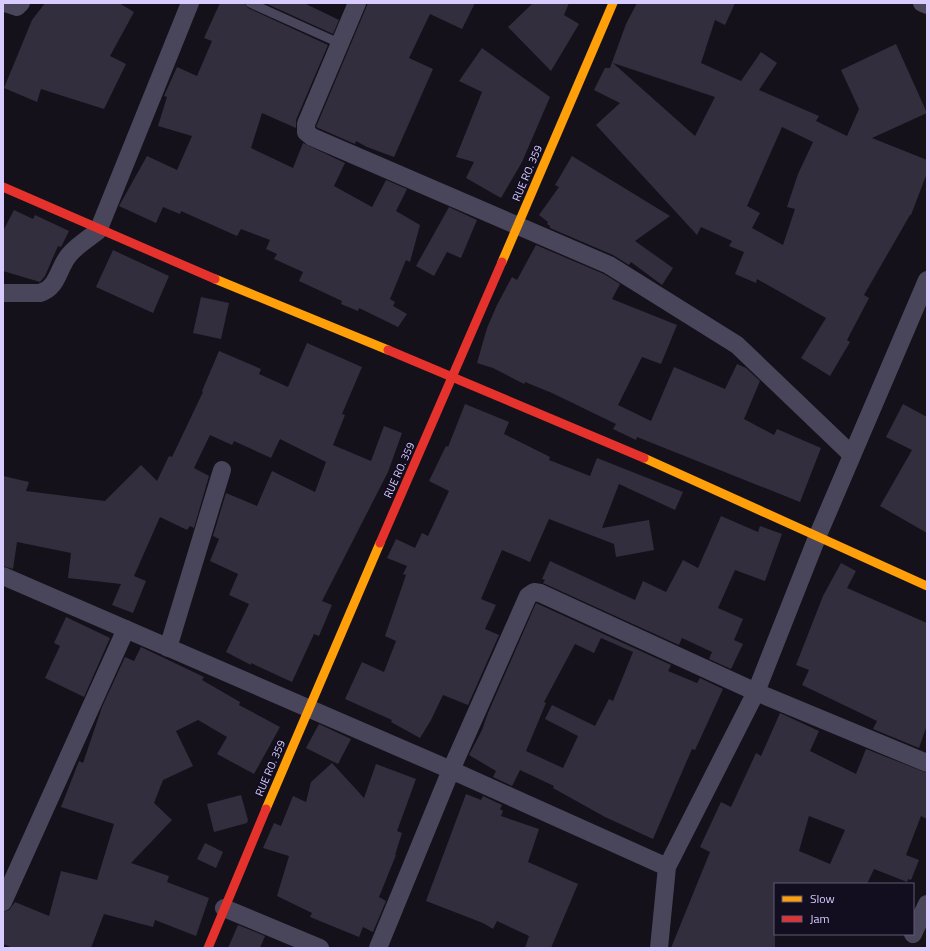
<svg xmlns="http://www.w3.org/2000/svg" width="930" height="951" viewBox="0 0 930 951" font-family="'Titillium Web',sans-serif">
  <rect width="100%" height="100%" fill="#14111b"/>
  <path fill="#322e3d" fill-rule="evenodd" d="M45,3h74l15,9 -24,44 16,8 -22,45 -63,-20 -4,13 -33,-14 28,-68z
    M220,3h24l4,5 80,37 -32,75v8l-34,-15 -11,35 42,20 10,-25 42,20 -11,23 38,21 14,-27 21,9 -11,22 24,14 -10,37 -4,-2 -16,39 5,3 -2,4 14,8 -9,13 -39,-19 -1,3 -17,-7 1,-3 -43,-20 4,-9 -29,-13 3,-5 -11,-5 4,-9 -29,-11 -4,7 -56,-25 -1,3 -17,-7 -7,16 -37,-17 28,-50 30,14 15,-34 -34,-10 9,-29 -3,-1 13,-29 20,9 15,-35 -8,-3z
    M265,3h39l35,17 -6,14z
    M368,3h107l-13,26 -32,-15 -21,44 24,11 -39,88 -27,-10 -11,-6 -1,3 -39,-17z
    M533,3h36l-5,12 15,9 -28,47 -43,-44z
    M637,3h98l-10,22 -10,-5 -14,43 40,18 20,-29 16,11 -18,27 60,26 -3,5 31,15 12,-27 -18,-39 55,-26 31,69 -55,25 55,22v13l-16,42h-1l-46,80 5,3 -22,42 3,2 -20,34 -29,-18 25,-40 -69,-39 -1,4 -21,-9 9,-22 -15,-6 3,-5 -31,-14 -4,8 -101,-110 24,-22 -26,-13 11,-22h5l16,-44zM613,63l102,34 -20,39zM782,127l31,15 -15,32 -11,33 8,2 -12,36 -31,-17 8,-15 -13,-7z
    M482,48l68,49 -28,65 -21,36 -35,-20 8,-16 -18,-5 26,-65 -23,-11z
    M572,156l98,60 -35,25 38,27 -11,17 -31,-23 -2,3 -16,-10 -63,-27v-2l-3,-2 1,-2 -9,-7 20,-28 -4,-2z
    M449,207l28,13 -16,38 -14,-6 -13,24 -18,-10z
    M14,210l19,9 2,-4 34,16 -8,16 -3,-1 -13,30 -5,6 -37,-11v-40z
    M536,245l68,29 16,10 -8,15 65,26 -16,39 -19,-7 -24,48 33,16 23,-54 51,22 12,-25 9,4 14,13 -16,38 30,16 3,-6 44,19 -21,54 -163,-65 -1,3 -23,-11 3,-5 -64,-31 -27,-11 -1,2 -31,-16 -16,-5 10,-35 10,-23 15,-28 5,3z
    M113,250l56,26 -16,37 -57,-26z
    M201,297l28,6 -8,36 -28,-6z
    M307,343l55,24 -20,47 3,1 -12,30 38,16 13,-35 18,7 -14,39 -66,129 10,4 -13,31 -5,-2 -22,48 -41,-19v2l-25,-13 23,-48 -20,-9 9,-21 -28,-13 9,-22 -6,-3 13,-43 31,13 15,-35 43,21 11,-30 -46,-23 -9,19 -37,-17 -2,4 -22,-10 -16,33 15,8 -15,52 -4,-2 -3,4 -27,-13 -26,59 12,5 -13,32 -21,-8 9,-21 -53,-6 3,-25 -54,-11 -4,27 -10,-3v-90l26,6 -3,9 79,10 36,-36 16,16 12,-25 3,1 31,-65 -1,-1 17,-40 42,18 -2,5 29,13z
    M465,404l44,18 -5,12 46,23 -1,3 41,16 7,-18 86,34 -8,18 -56,-26 -17,44 47,-8 5,30 -38,7 -2,-13 -65,-25 -19,43 -28,-12 -21,49 15,6 -11,24 14,6 -31,70 -25,-10 -12,25 -11,18 -29,-16 1,-2 -47,-21 17,-37 22,10 12,-31 -11,-5 21,-61 -3,-1 4,-8 -20,-8 9,-19 19,9 7,-15 6,3 21,-45 -20,-10 17,-35 2,1z
    M903,404l24,13v116l-47,-27 32,-56 -26,-13z
    M721,516l37,16 2,-6 22,8 -17,47 -30,-11 -17,38 25,11 -9,21 9,4 -12,25 -22,-10 3,-7 -30,-14 -3,7 -136,-62 2,-3 -3,-1 8,-18 85,39 8,-19 23,11 17,-32 15,8z
    M841,563l15,8 -9,17 80,35v102l-8,23 -46,-19 4,-8 -75,-36 7,-15 -13,-5 27,-69z
    M536,603l135,62 -3,6 29,12 3,-5 23,11 -28,61 -3,-1 -39,90 -48,-22 -52,-29 1,-2 -34,-16 -8,16 -19,-9 3,-6 -27,-16 13,-25 6,-17zM601,638l32,14 -20,49 -4,-2 -14,27 -43,-21 -7,14 33,17 -15,32 -37,-17 20,-48 -2,-1 31,-58 19,9z
    M66,617l44,21 -26,59 -39,-19 15,-32 -6,-3z
    M141,647l63,30 -2,3 38,22 -1,3 41,22 -26,47 -37,-20 10,-17 -29,-17 -22,11 17,35 -30,14 -9,23 18,17 -41,43 38,13 -2,6 42,16 -13,38 -41,-16 -2,7 -49,-13 -13,34h-78l-10,-4v-32l6,-2 6,-8 34,14 12,-45 36,9 17,-56 -53,-17 18,-46 4,2 19,-56 23,-50 9,4z
    M780,713l39,18 -9,20 46,23 10,-25 61,24v46l-6,-3 -15,39 13,5 -8,20 -3,-1 -1,3 -33,-13 -7,15h-92v64h-104l39,-96 -10,-5 21,-45 10,5 25,-54 5,3zM809,816l36,14 -15,34 -31,-13z
    M319,724l32,15 -13,25 -32,-16z
    M332,763l32,35 12,-34 40,15 -19,52 5,2 -7,22h1l-17,42 7,4 -13,31 -10,-5 -4,10 -49,-20 2,-4 -35,-17 12,-40 -26,-8 11,-25 7,3 12,-30 13,6 5,-20z
    M466,794l15,6 2,-4 19,9 -2,4 3,2 -2,5 38,13 -11,33 50,22 -27,64h-26l4,-12 -32,-15 -4,8 -10,-6 -57,-22z
    M241,795l7,25 -1,3 -33,9 -7,-28z
    M205,843l18,9 -7,16 -19,-9z
    M238,925l27,11 -5,12h-32z"/>
  <g fill="none" stroke-linecap="round" stroke-linejoin="round">
    <path stroke="#49465b" stroke-width="9" d="M250,3l89,40"/>
    <path stroke="#49465b" stroke-width="18" d="M5,3l12,4 4,-4
      M357,3l-51,121v8l6,5 297,128 128,80 115,110
      M922,3l5,2
      M3,293h37c18,-5 18,-25 29,-38 7,-9 20,-17 29,-24l92,-228
      M3,576l448,194 216,97
      M168,648l54,-178
      M3,902l123,-273
      M224,908l96,40
      M913,934l14,-30
      M378,948l73,-178 77,-174 6,-4 6,1 216,99 171,71
      M659,948l8,-81 89,-175 62,-157 109,-255"/>
    <path stroke="#ff9f0a" stroke-width="9" d="M502,262l111,-259
      M215,279l173,71
      M644,458l283,128
      M266,809l114,-266"/>
    <path stroke="#e5322d" stroke-width="9" d="M3,187l212,92
      M388,350l256,108
      M380,543l122,-281
      M208,948l58,-139"/>
  </g>
  <g text-anchor="middle" stroke-width="4" stroke-linejoin="round" paint-order="stroke">
    <g font-size="11" fill="#d7ccfd" stroke="#120d1f">
      <text transform="translate(527 173) rotate(-67)" y="4">RUE RO. 359</text>
      <text transform="translate(399 470) rotate(-66)" y="4">RUE RO. 359</text>
      <text transform="translate(270 768) rotate(-67)" y="4">RUE RO. 359</text>
    </g>
  </g>
  <rect width="930" height="951" fill="none" stroke="#d7ccfd" stroke-width="8"/>
  <rect x="774" y="883" width="140" height="52" fill="#120d1f" stroke="#615978"/>
  <rect x="782" y="896" width="20" height="6" fill="#ff9f0a" stroke="#615978"/>
  <text x="810" y="903" font-size="12" fill="#d7ccfd">Slow</text>
  <rect x="782" y="916" width="20" height="6" fill="#e5322d" stroke="#615978"/>
  <text x="810" y="923" font-size="12" fill="#d7ccfd">Jam</text>
</svg>
